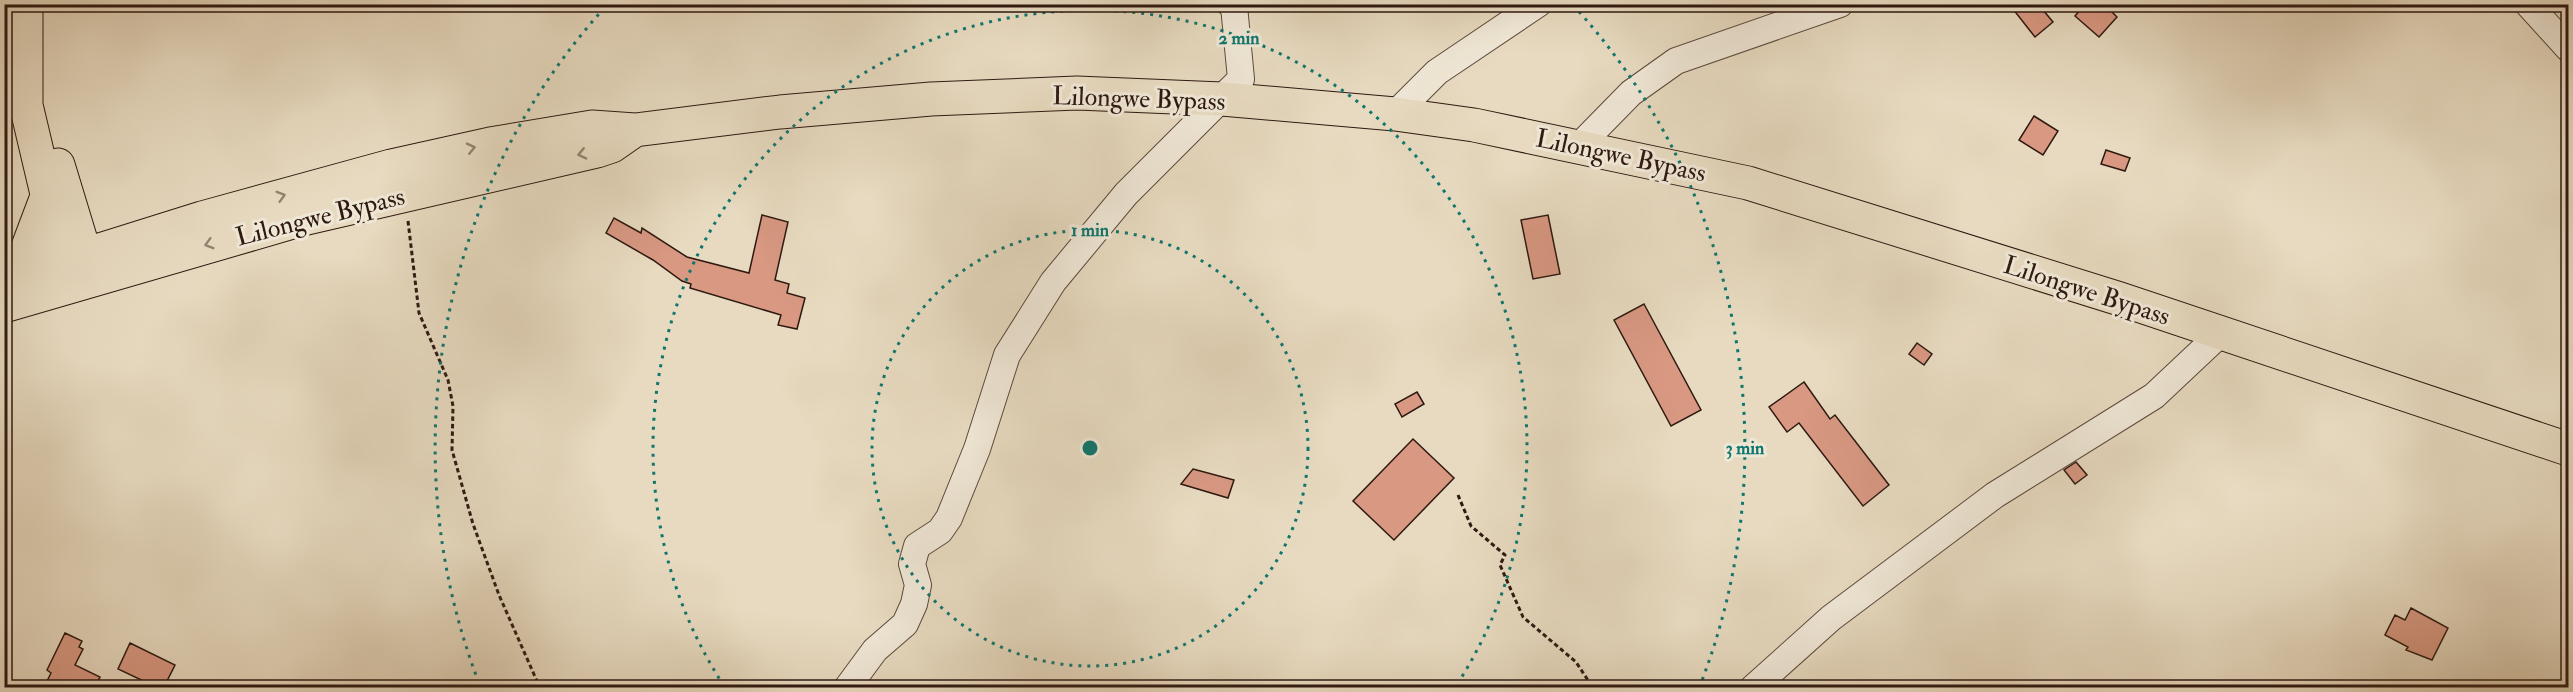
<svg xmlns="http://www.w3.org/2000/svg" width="2573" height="692" viewBox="0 0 2573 692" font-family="'IM FELL Double Pica',serif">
  <rect width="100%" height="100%" fill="#e7dac0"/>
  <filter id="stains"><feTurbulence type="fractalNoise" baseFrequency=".00333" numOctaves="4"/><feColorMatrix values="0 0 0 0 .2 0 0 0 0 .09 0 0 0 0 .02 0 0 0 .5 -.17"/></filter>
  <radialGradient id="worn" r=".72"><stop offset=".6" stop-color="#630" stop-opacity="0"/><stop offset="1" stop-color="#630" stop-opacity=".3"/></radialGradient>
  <path fill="#d89882" stroke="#2e1911" stroke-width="1.5" d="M2009,4h29l15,18 -18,15z
    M2085,4h19l13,13 -18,20 -24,-21z
    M2034,116l24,15 -15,24 -24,-15z
    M2106,150l24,8 -5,13 -24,-7z
    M762,215l26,7 -13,58 14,4 -2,9 18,5 -8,31 -19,-4 3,-10 -91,-27 1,-4 -9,-3 -29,-21 -47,-27 8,-15 27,15 1,-5 45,29 62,16z
    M1548,215l12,59 -27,5 -12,-59z
    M1644,304l57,106 -30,16 -57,-106z
    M1917,343l15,11 -8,11 -15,-11z
    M1804,382l26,37 5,-4 54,70 -26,21 -64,-83 -12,9 -18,-25z
    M1417,392l7,12 -22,13 -7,-13z
    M1413,439l41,39 -60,62 -41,-39z
    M2076,462l11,13 -12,9 -11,-14z
    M1193,469l41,11 -6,18 -47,-14z
    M2411,608l37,20 -16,32 -26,-10 2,-3 -23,-12 10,-20 10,5z
    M65,633l17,8 -3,6 4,2 -8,16 25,12 -5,10h-51l7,-14 -4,-3z
    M130,643l45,22 -11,22h-8l-38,-18z"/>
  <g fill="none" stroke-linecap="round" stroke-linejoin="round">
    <g stroke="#5c493d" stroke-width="28">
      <path id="minor" d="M2528,4l40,44
        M1395,114l42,-42 101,-68
        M1580,145l51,-52 45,-32 164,-57
        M847,688l28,-38 30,-26 9,-20 4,-19 -6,-21 5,-18 23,-15 9,-13 28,-69 30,-94 46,-73 73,-88 115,-115 -7,-73 -4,-2
        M1753,688l78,-70 164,-123 159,-99 67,-63"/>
    </g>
    <g stroke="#2e1911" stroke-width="35">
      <path id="major" d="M26,4v101l42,178
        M58,165l34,112
        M4,271l22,-19 20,-53
        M4,280l198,-62 189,-52 99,-22 102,-17 43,3 145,-18 151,-13 146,-6 145,6 173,15 79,11 274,58 372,116 448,150
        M4,306l299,-87 294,-68 15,-5 23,-16"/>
    </g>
    <path stroke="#2e1911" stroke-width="3" stroke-dasharray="4.5 3" stroke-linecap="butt" d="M408,221l11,92 29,67 5,26 -1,44 21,74 26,71 41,93
      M1458,495l13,31 34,29 -5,10 23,52 53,45 17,26"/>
    <use href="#minor" stroke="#efe7d6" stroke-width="26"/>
    <use href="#major" stroke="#e7dac0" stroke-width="33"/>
  </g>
  <defs><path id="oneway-chevron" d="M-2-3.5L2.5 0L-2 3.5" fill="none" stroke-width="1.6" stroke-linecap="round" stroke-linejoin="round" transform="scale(1.5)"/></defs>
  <g stroke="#948371">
    <use href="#oneway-chevron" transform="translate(471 148) rotate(-13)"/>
    <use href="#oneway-chevron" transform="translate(582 154) rotate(167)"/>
    <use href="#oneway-chevron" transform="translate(281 196) rotate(-16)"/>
    <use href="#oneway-chevron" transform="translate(209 244) rotate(164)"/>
  </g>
  <g fill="none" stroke="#0f766e" stroke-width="3" stroke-dasharray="3 6">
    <circle cx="1090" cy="448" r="218"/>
    <path d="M724 686A437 437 0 1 1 1456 686"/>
    <path d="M479 683A655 655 0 0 1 607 5M1573 5A655 655 0 0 1 1701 683"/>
  </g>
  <g text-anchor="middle" stroke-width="6" stroke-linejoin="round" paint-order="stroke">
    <g font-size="26" fill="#2e1911" stroke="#efe7d6">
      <text transform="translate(1139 98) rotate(2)" y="9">Lilongwe Bypass</text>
      <text transform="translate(1621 155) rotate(12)" y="9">Lilongwe Bypass</text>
      <text transform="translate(320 216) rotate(-14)" y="9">Lilongwe Bypass</text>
      <text transform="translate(2087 290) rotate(18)" y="9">Lilongwe Bypass</text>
    </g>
  </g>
  <circle cx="1090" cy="448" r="9" fill="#0f766e" stroke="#efe7d6" stroke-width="3"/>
  <g font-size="18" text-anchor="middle" font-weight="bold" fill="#0f766e" stroke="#efe7d6" stroke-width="6" stroke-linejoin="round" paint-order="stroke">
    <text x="1239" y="44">2 min</text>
    <text x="1090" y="236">1 min</text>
    <text x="1745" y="454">3 min</text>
  </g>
  <rect width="2573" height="692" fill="none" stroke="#e7dac0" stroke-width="24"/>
  <rect x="6" y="6" width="2561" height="680" fill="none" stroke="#2e1911" stroke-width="3"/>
  <rect x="12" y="12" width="2549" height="668" fill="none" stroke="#2e1911" stroke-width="1.5"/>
  <rect width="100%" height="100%" filter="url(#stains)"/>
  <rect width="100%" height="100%" fill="url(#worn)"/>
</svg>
